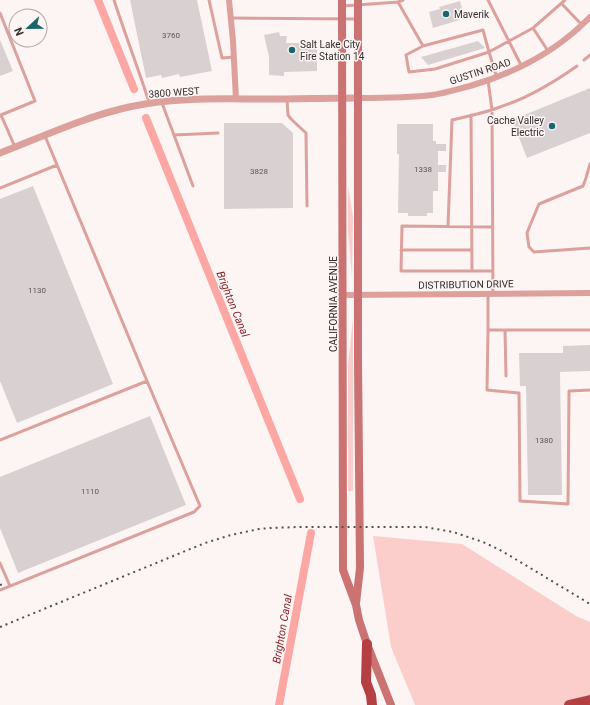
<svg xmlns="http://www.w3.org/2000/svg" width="590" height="705" viewBox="0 0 590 705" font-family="Roboto,sans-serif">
  <rect width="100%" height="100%" fill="#fdf5f4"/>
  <path fill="#fccecb" d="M348,186l5,31 -1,60 -4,-47z
    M353,318v173h-5v-125z
    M373,536l89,8 114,72 14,6v83h-175l-24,-58z"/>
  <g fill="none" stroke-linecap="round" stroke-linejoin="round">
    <path stroke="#fca7a4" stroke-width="8" d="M98,0l36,89
      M146,118l154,381
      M279,705l32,-172"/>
  </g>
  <path fill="#d9d1d1" d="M130,0h67l15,71 -32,6 -1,-3 -17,4 -1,-3 -15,3z
    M460,1l4,15 -5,2 1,2 -27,8 -4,-16 11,-3 -1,-2z
    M279,32l1,4h7l-1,7h31v28l-33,1v4l-15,-1v-18l-5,-22z
    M0,40l13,31 -13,5z
    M478,41l7,7 -57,17 -7,-8z
    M590,88v45l-63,25 -15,-38z
    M224,123h58l11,10v75l-69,1z
    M397,124h36v17h3v3h10v7h-8v14h8v7h-8v19h-5v22h-6v3h-19v-3h-10l1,-59h-2z
    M33,186l80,198 -96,39 -17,-42v-182z
    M590,345v26l-30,1 2,123h-34l-2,-109h-6l-1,-33h44v-7z
    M150,416l36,89 -168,68 -18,-45v-51z"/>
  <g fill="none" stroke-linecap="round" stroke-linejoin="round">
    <path stroke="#dca09d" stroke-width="3" d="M114,0c11,34 24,68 35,102
      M209,0l13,58 12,-1
      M488,0l34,67
      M398,2l5,-2
      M562,4l20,21
      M343,6l55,-4 25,44 -17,9 3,17 26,-3 54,-17 8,26
      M0,13l35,88 -34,14 14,32
      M231,18l126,1
      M533,28l15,23
      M423,46l60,-16 6,22 44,-24 32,-28
      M584,60l6,-5
      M488,80l4,30 1,184
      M287,99l1,16 3,4 15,14 1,73
      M162,103l31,83
      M471,115l1,155
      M174,135l44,-2
      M590,164l-4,14 -3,8 -44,18 -8,19 -4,10 2,14 5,5 56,-4
      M0,188l57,-23
      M448,226l4,-106c16,-4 33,-7 48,-13 28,-9 53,-24 77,-41
      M492,227l-90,-1 -1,45h91
      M401,250h71
      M488,294v36h102
      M488,330l-1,60 32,3 1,108 48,3 1,-113 21,-1
      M505,330l1,46
      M0,440l147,-59
      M0,563l10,23
      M0,590l194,-78 6,-6 -53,-125 -102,-245"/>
    <path stroke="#dca09d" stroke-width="6" d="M229,0l4,41 3,58
      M359,98c24,0 49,0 73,-3 13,-2 26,-6 38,-9 45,-13 87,-35 120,-69
      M343,295l247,-2"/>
    <path stroke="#dca09d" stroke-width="7" d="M0,153c42,-16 84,-36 129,-46 44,-10 90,-8 136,-8 31,0 63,-1 94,-1"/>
    <path stroke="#ca7372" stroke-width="8" d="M342,0l1,570 13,35 3,15 8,24 24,61
      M356,603l4,-35 -2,-207v-361"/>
    <path stroke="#b44044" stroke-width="10" d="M367,644l-1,38 5,13 1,10
      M569,705l21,-5"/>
    <path stroke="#53504f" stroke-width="2" stroke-dasharray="2 4" stroke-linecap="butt" d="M0,585l3,-1
      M0,627l205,-84 26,-8 28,-6 12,-1 27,-1h127l28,5 30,10 15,7 19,11 73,44"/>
  </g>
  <g fill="#19676c" stroke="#fdf5f4" stroke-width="1.5">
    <circle cx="446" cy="14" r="4"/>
    <circle cx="292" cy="50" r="4"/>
    <circle cx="552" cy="126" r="4"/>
  </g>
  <g text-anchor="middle" stroke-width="3" stroke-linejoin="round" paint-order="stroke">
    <g font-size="8" fill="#5b5757">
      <text x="171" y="38">3760</text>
      <text x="423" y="172">1338</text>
      <text x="259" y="174">3828</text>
      <text x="37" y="293">1130</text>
      <text x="544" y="443">1380</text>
      <text x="90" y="494">1110</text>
    </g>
    <g font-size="10" fill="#312e2e" stroke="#fdf5f4" text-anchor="start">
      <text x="454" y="18">Maverik</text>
      <text x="300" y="48">Salt Lake City<tspan x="300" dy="12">Fire Station 14</tspan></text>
      <text x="544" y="124" text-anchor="end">Cache Valley<tspan x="544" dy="12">Electric</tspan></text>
    </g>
    <g font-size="10" fill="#312e2e" stroke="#fdf5f4">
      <text transform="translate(480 71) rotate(-18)" y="4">GUSTIN ROAD</text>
      <text transform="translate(174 92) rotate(-4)" y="4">3800 WEST</text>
      <text transform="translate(466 284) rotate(-1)" y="4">DISTRIBUTION DRIVE</text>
      <text transform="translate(333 304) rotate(-90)" y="4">CALIFORNIA AVENUE</text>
    </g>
    <g font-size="11" font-style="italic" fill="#832228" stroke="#fdf5f4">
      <text transform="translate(233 304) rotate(68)" y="4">Brighton Canal</text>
      <text transform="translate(282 629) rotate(-80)" y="4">Brighton Canal</text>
    </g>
  </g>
  <g transform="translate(28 28) rotate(248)"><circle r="19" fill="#fdf5f4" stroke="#aba5a5"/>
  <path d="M0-3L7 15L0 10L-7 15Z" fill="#19676c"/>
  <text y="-6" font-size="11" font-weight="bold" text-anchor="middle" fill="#312e2e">N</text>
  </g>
</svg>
